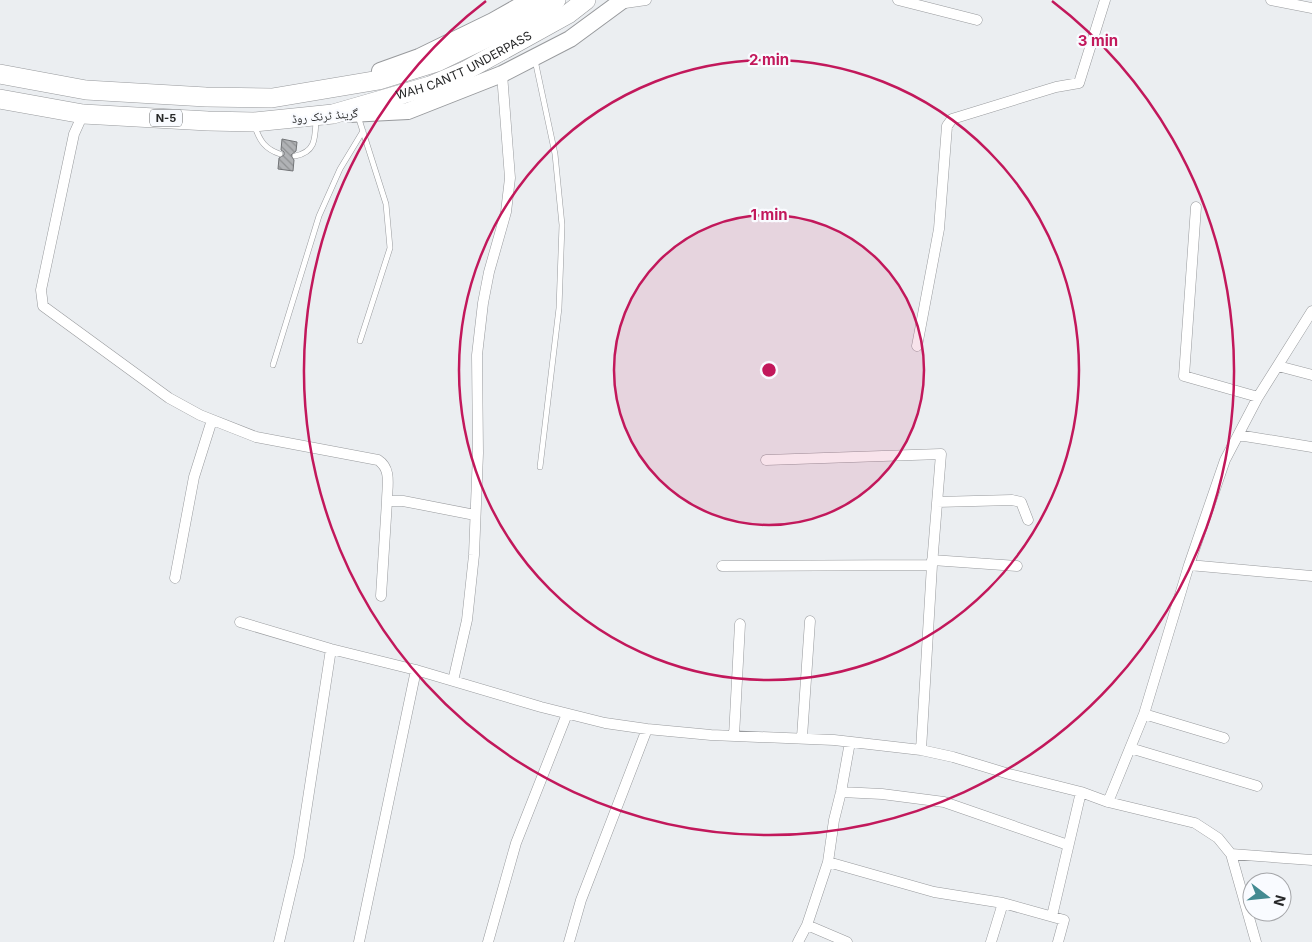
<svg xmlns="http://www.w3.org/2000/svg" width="1312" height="942" viewBox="0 0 1312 942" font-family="Inter,'Noto Naskh Arabic',sans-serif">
  <defs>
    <pattern id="building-back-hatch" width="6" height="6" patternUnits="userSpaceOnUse" patternTransform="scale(1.25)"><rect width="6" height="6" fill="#b0b2b5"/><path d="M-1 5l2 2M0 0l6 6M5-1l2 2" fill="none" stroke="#8f9193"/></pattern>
  </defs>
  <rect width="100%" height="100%" fill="#ebeef1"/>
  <path fill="url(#building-back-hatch)" stroke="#727477" d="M282,139l15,3 -1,9 -5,4 3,5 -1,11 -15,-2 1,-11 5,-3v-3l-3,-2z"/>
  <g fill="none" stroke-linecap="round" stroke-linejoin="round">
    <g stroke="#989a9d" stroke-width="6">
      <path id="lane" d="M535,60l20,94 7,71 -3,83 -19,159
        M358,116l28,88 4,44 -30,93
        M255,127c5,14 10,22 25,27
        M295,156c21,-4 20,-18 21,-36
        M273,365l46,-149 21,-47 23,-38"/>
    </g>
    <g stroke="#989a9d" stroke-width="11">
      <path id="street" d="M898,0l79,20
        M1271,0l41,8
        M618,4l28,-4
        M83,114l-9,20 -33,156 2,16 126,92 31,17 56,22 122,23c14,9 9,26 9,41h16l72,14
        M1196,207l-12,169 74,21
        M917,346l22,-117 8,-103 5,-7 104,-32 23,-4 26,-83
        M1278,366l34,9
        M1238,435l74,12
        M766,460l175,-6 -9,111 -11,185
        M937,502l75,-2 9,2 7,18
        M932,560l85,6
        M1189,565l123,11
        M722,566l210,-1
        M175,578l19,-101 18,-57
        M381,596l6,-95
        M240,622l91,27 85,21 125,37 64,16 42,6 64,6 123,5 87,10 32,7 56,17 72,18 27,10 87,21 23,15 13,16 25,88
        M453,681l14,-61 7,-65 4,-102 -1,-98 6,-52 6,-31 17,-60 4,-34 -8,-104
        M1144,714l80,24
        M734,736l6,-112
        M802,737l8,-116
        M1130,748l127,38
        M841,792l41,2 62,8 124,43
        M1108,802l36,-88 45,-149 36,-105 33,-63 54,-86
        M1231,854l81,6
        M828,862l106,30 69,11 61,17 -6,22
        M1052,916l29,-124
        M807,925l40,17
        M279,942l20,-85 32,-208
        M359,942l57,-272
        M488,942l28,-99 51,-129
        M569,942l12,-42 66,-171
        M798,942l9,-17 21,-63 6,-42 7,-28 9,-50
        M991,942l12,-39"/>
    </g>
    <g stroke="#989a9d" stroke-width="18">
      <path id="primary" d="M380,71l39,-14 74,-36 37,-21
        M349,114l59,-3 94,-37 68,-35 53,-39"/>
    </g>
    <g stroke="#989a9d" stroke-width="20">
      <g id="highway">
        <path d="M0,74l86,16 120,7 66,1 107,-18 58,-18 60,-29 59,-33"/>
        <path id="s1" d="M0,99l83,15 125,7 46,1 79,-8 97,-28 35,-15 103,-57 18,-14"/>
      </g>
    </g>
    <use href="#lane" stroke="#fff" stroke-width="5"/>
    <use href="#street" stroke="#fff" stroke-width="10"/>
    <use href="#primary" stroke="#fff" stroke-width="16"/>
    <use href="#highway" stroke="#fff" stroke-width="19"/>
  </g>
  <circle cx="769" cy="370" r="155" fill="#c2185b" fill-opacity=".12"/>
  <g fill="none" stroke="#c2185b" stroke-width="2.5">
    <circle cx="769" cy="370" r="155"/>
    <circle cx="769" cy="370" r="310"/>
    <path d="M1052 1A465 465 0 1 1 486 1"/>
  </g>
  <g text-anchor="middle" stroke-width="4.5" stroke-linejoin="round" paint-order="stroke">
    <rect fill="#f9fbff" stroke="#656768" stroke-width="1" x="150" y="109.5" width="32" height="17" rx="4"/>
    <g font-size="11" font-weight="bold" fill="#262728">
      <text x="166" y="122">N-5</text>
    </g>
    <g font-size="12" fill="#262728" stroke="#f9fbff">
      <text dy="4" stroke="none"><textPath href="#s1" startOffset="475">WAH CANTT UNDERPASS</textPath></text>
      <text transform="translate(325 116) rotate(-5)" y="4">گرینڈ ٹرنک روڈ</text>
    </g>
  </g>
  <circle cx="769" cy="370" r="8" fill="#c2185b" stroke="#f9fbff" stroke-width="2.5"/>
  <g font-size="15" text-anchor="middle" font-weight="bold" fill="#c2185b" stroke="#f9fbff" stroke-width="4.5" stroke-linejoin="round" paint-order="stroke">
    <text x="1098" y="46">3 min</text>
    <text x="769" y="65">2 min</text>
    <text x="769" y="220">1 min</text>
  </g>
  <g transform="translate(1267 897) rotate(106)"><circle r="24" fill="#f9fbff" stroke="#a5a6a9"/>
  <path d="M0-4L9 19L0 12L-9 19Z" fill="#438a91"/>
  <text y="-8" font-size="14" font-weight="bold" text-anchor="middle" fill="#262728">N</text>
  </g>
</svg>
